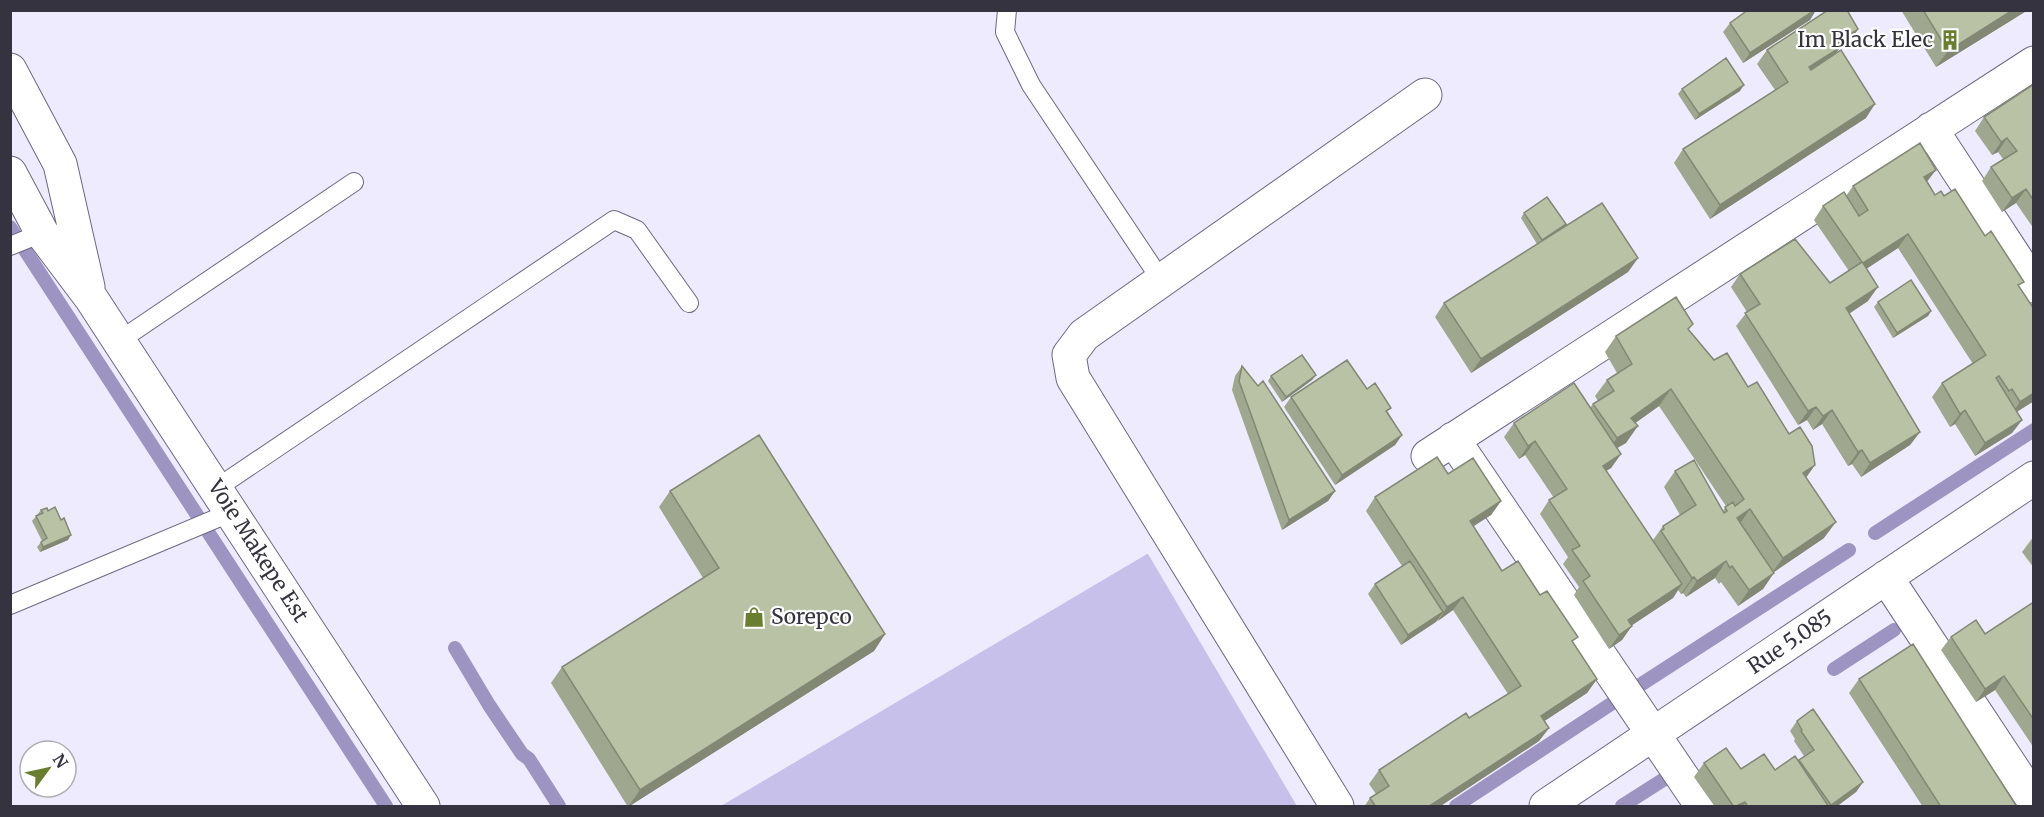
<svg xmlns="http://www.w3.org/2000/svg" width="2044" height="817" viewBox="0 0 2044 817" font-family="Merriweather,serif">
  <rect width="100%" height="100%" fill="#eeebfe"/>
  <path fill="#c7c0ea" d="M1148,554l149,252h-576l426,-252z"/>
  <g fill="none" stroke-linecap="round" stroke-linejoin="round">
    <path stroke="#9d94c2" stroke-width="14" d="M10,227l376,579
      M1875,533l159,-103
      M455,648l34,57 33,49 7,5 30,47
      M1834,669l60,-39
      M1637,687l212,-137
      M1456,806l158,-104
      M1622,806l44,-28"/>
    <g stroke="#6d6883" stroke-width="20">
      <path id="service" d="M1007,10l-2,22 26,53 130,195
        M10,246l32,-13
        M119,341l235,-159
        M217,488l397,-268 23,10 52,73
        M10,605l222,-93"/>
    </g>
    <g stroke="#6d6883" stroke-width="35">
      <path id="minor" d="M1931,129l103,157
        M1453,439l249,367
        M1428,456l606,-393
        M1886,577l148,224
        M1337,806l-264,-428 -4,-23 15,-20 341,-240
        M1546,806l488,-328"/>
    </g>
    <g stroke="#6d6883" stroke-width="35">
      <path id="primary" d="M10,70l50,94 28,123
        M10,173l32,60 49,65 28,43 304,465"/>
    </g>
    <use href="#service" stroke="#fff" stroke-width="18"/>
    <use href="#minor" stroke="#fff" stroke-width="33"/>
    <use href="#primary" stroke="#fff" stroke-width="33"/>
  </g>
  <path fill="#9fa78e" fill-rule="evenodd" d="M1816,10l-6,10 -67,43 -20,-31 7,-9z
    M1901,10h127l-92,57z
    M1858,29l-9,14 -10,6 -3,4 30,65 -156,101 -36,-56 9,-14 92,-59 -18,-26 10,-14z
    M2034,84v145l-18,-26 -14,9 -20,-31 9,-14 12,-8 -5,-7 -6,3 -17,-24 9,-14z
    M1682,89l58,2 -45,29 -17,-26z
    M1928,182l7,13 9,1 41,40 49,73v92l-17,11 5,8 -10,13 -37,23 -20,-32 -5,3 -18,-30 10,-14 31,-19 -75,-116 -32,21 2,32 -19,12 71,119 -10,13 -49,32 -9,-13 -4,2 -26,-42 -9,6 -6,-10 -9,5 -62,-99 11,-14 -16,-25 9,-13 90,9 19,-12 -35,-51 9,-14 23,-10 7,-10z
    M1524,213l42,11 -3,3 75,31 -10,14 -157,101 -36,-56 9,-14 93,-59 -16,-26z
    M1878,302l53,9 -3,5 -35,22 -19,-31z
    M1689,330l25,30 34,27 67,78 -9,12 18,61 -50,34 -11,17 -25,17 -17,-24 -2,2 -4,-6 -29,19 -3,-4 -2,1 -3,-4 -5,8 -42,27 -9,15 -13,9 -35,-54 5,-8 -16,-23 5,-7 -28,-43 9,-14 5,-2 -29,-43 -6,4 -15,-22 10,-14 76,-15 3,-4 5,-3 -3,-5 12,-16 10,-7 -12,-21 11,-16zM1659,406l67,100 -3,5 -48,-40 -11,16 16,28 -17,11 -10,14 -47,-69 5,-3 10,-14 -4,-6 9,-5 9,-20z
    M1242,366l93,125 -7,10 -46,29 -50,-140 3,-14z
    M1316,375l-4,5 -30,22 -14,-21 3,-5z
    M1367,389l21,23 14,23 -7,10 -60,40 -51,-78 7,-10z
    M1448,474l53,27 -10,14 -18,11 29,45 38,24 57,84 -10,14 -43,28 5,7 -10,13 -100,66h-75l6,-9 6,-4 -7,-10 10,-14 90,-52 39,-24 -55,-84 -52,35 -33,-51 7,-10 27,-18 -36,-55 9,-14z
    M670,491l215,143 -11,17 -246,156 -77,-124 11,-16 141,-89 -44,-71z
    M41,510l7,1 20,29 -28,12 -3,-5 5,-6 -10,-20z
    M2034,536v32l-12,-16z
    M2034,604v144l-39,-58 -19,12 -35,-52 10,-13 34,-3z
    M1859,679l158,128h-94l-74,-114z
    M1797,721l66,61 -7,10 -20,15h-121l-21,-30 10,-14 37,6 34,1 23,-9 6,-5 -10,-15 1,-2 -5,-8z"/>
  <path fill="#828874" d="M1816,10l-6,10 -67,43 7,-10z
    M2013,10h15l-92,57 12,-16z
    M1858,29l-9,14 -10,6 -8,11 -32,20 10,-13 29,-24z
    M1744,85l-4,6 -45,29 4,-6z
    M1875,104l-9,14 -156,101 10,-14z
    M2007,138l-9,14 -6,3 9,-13z
    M1936,170l-10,13 -2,-6z
    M2026,189l-10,14 -14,9 10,-14z
    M1566,224l-4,5 -24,16 4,-5z
    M1908,234l-10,14 -44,29 9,-14z
    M1638,258l-10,14 -157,101 10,-14z
    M1878,287l-10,14 -31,21 9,-14z
    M1931,311l-3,5 -35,22 4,-5z
    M1316,375l-4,5 -30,22 4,-5z
    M1671,389l-12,17 -39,28 11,-16z
    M2034,393v8l-23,14 9,-13z
    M1816,407l-9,13 -9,5 10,-14z
    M1832,410l-10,14 -9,6 10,-14z
    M1965,410l-10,14 -5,3 10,-13z
    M2022,420l-10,13 -37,23 10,-13z
    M1638,426l-12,17 -21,12 12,-17z
    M1920,432l-10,13 -49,32 9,-14z
    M1402,435l-7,10 -60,40 7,-10z
    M1535,441l-10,14 -6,4 9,-13z
    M1862,450l-10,14 -4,2 10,-14z
    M1621,454l-10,14 -18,11 10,-13z
    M1815,465l-12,17v-9z
    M1335,491l-7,10 -46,29 7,-10z
    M1501,501l-10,14 -31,20 10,-14z
    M1750,509l-11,16 -2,-7z
    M1836,522l-12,16 -53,36 12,-16z
    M71,535l-3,5 -28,12 3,-5z
    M1726,561l-11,17 -29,19 11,-16z
    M1774,573l-11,16 -25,17 11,-16z
    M1694,577l-11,16 -2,1 11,-16z
    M1682,584l-9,14 -54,36 9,-14z
    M1463,597l-10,13 -15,11 9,-14z
    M1443,612l-7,10 -35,23 7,-10z
    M1632,626l-10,14 -13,9 10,-14z
    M885,634l-11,17 -246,156 12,-17z
    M2004,676l-9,14 -19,12 9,-13z
    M1597,679l-10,14 -56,37 10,-14z
    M1549,728l-10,13 -100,66h-11z
    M1863,782l-7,10 -20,15h-6z
    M1745,802l-3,5h-8z"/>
  <path fill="#b9c2a5" stroke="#828874" stroke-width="1.5" d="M1748,10h67l-65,43 -20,-30z
    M1828,10h19l11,19 -20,14 3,4 -32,20 2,3 30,-20 34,54 -155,101 -37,-56 105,-67 -21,-32z
    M1923,10h90l-65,41z
    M1726,58l18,27 -45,29 -17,-25z
    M2034,84v117l-8,-12 -14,9 -21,-31 26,-16 -10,-13 -6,4 -17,-25z
    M1920,143l16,27 -12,7 11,18 6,-4 3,5 11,-7 30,47 6,-5 33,51 -6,3 16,24v84l-14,9 -8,-13 -3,2 -10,-15 -3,2 26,42 -37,23 -20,-33 -5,4 -18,-31 44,-28 -78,-121 -45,29 15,24 -32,21 74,124 -50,31 -8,-13 -4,2 -26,-42 -9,6 -7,-9 -8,4 -63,-98 15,-9 -20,-30 55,-35 35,44 32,-21 -39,-56 21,-14 15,24 9,-6 -15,-24z
    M1547,197l19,27 -24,16 -18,-27z
    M1602,203l36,55 -157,101 -37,-56z
    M1911,280l20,31 -34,22 -19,-31z
    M1676,297l17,27 -5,5 26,31 13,-7 21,34 9,-5 32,52 11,-7 12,19 3,19 -12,8 33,49 -53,36 -33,-49 -13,9 37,55 -25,17 -17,-24 -2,2 -4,-7 -29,20 -3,-4 -2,1 -31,-47 3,-2 -1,-3 33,-21 -21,-34 19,-11 30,53 3,-2 -2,-4 8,-5 2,4 9,-7 -73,-110 -40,29 7,8 -21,12 -24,-34 21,-13 -7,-11 25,-16 -16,-28z
    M1302,355l14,20 -30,22 -15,-21z
    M1347,360l20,29 8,-6 16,25 -5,3 16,24 -60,40 -51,-78z
    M1242,366l16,20 5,-5 72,110 -46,29 -50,-139z
    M1574,383l47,71 -18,12 79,118 -54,36 4,6 -13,9 -36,-54 7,-5 -18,-26 8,-4 -31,-46 18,-11 -32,-48 -7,5 -14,-23z
    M759,435l126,199 -245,156 -78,-123 157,-99 -49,-77z
    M1437,457l11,17 25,-16 28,43 -31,20 32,50 16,-10 22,34 7,-4 31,46 -6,4 25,38 -56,37 8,12 -121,79h-52l-6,-9 19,-12 -10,-16 87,-57 3,5 52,-32 -58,-89 -16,10 -72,-110z
    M55,507l6,13 3,-2 7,17 -28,12 -2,-5 6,-4 -11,-22 7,-3 -2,-3 6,-2 1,3z
    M1410,561l33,51 -35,23 -33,-51z
    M2032,603l2,1v116l-30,-44 -19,13 -34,-52 25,-17 9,14z
    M1913,644l104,163h-76l-82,-128z
    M1813,709l50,73 -32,23 -32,-45 15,-10 -13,-19 1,-1 -5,-9z
    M1726,748l15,21 23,-15 11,16 20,-14 34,51h-81l-3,-5 -11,5 -30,-44z"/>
  <defs>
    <g id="building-bare" transform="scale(1.62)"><path d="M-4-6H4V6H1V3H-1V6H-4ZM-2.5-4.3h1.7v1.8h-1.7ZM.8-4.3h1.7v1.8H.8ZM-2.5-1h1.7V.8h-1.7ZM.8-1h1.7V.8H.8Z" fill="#6a7e2f" stroke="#fff" stroke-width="2.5" paint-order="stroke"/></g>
    <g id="shop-bare" transform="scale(1.62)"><path d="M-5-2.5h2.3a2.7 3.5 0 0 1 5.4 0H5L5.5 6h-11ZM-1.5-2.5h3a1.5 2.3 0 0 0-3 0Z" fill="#6a7e2f" stroke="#fff" stroke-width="2.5" paint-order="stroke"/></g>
  </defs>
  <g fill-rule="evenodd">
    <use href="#building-bare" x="1950" y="40"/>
    <use href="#shop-bare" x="754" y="617"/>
  </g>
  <g text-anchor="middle" stroke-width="4.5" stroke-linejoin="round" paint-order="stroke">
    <g font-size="21" fill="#35333f" stroke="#fff" text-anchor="end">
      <text x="1933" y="47">Im Black Elec</text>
      <text x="771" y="624" text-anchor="start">Sorepco</text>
    </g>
    <g font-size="21" fill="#35333f" stroke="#fff">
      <text transform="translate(258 551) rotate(57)" y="7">Voie Makepe Est</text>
      <text transform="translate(1790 642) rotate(-34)" y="7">Rue 5.085</text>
    </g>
  </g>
  <rect width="2044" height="817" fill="none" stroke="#35333f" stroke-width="24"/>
  <g transform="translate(48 769) rotate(57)"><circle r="28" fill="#ffffff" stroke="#aeadb2" stroke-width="1.5"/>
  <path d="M0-4.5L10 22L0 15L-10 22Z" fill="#6a7e2f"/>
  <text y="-9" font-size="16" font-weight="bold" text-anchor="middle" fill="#35333f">N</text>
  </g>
</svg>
